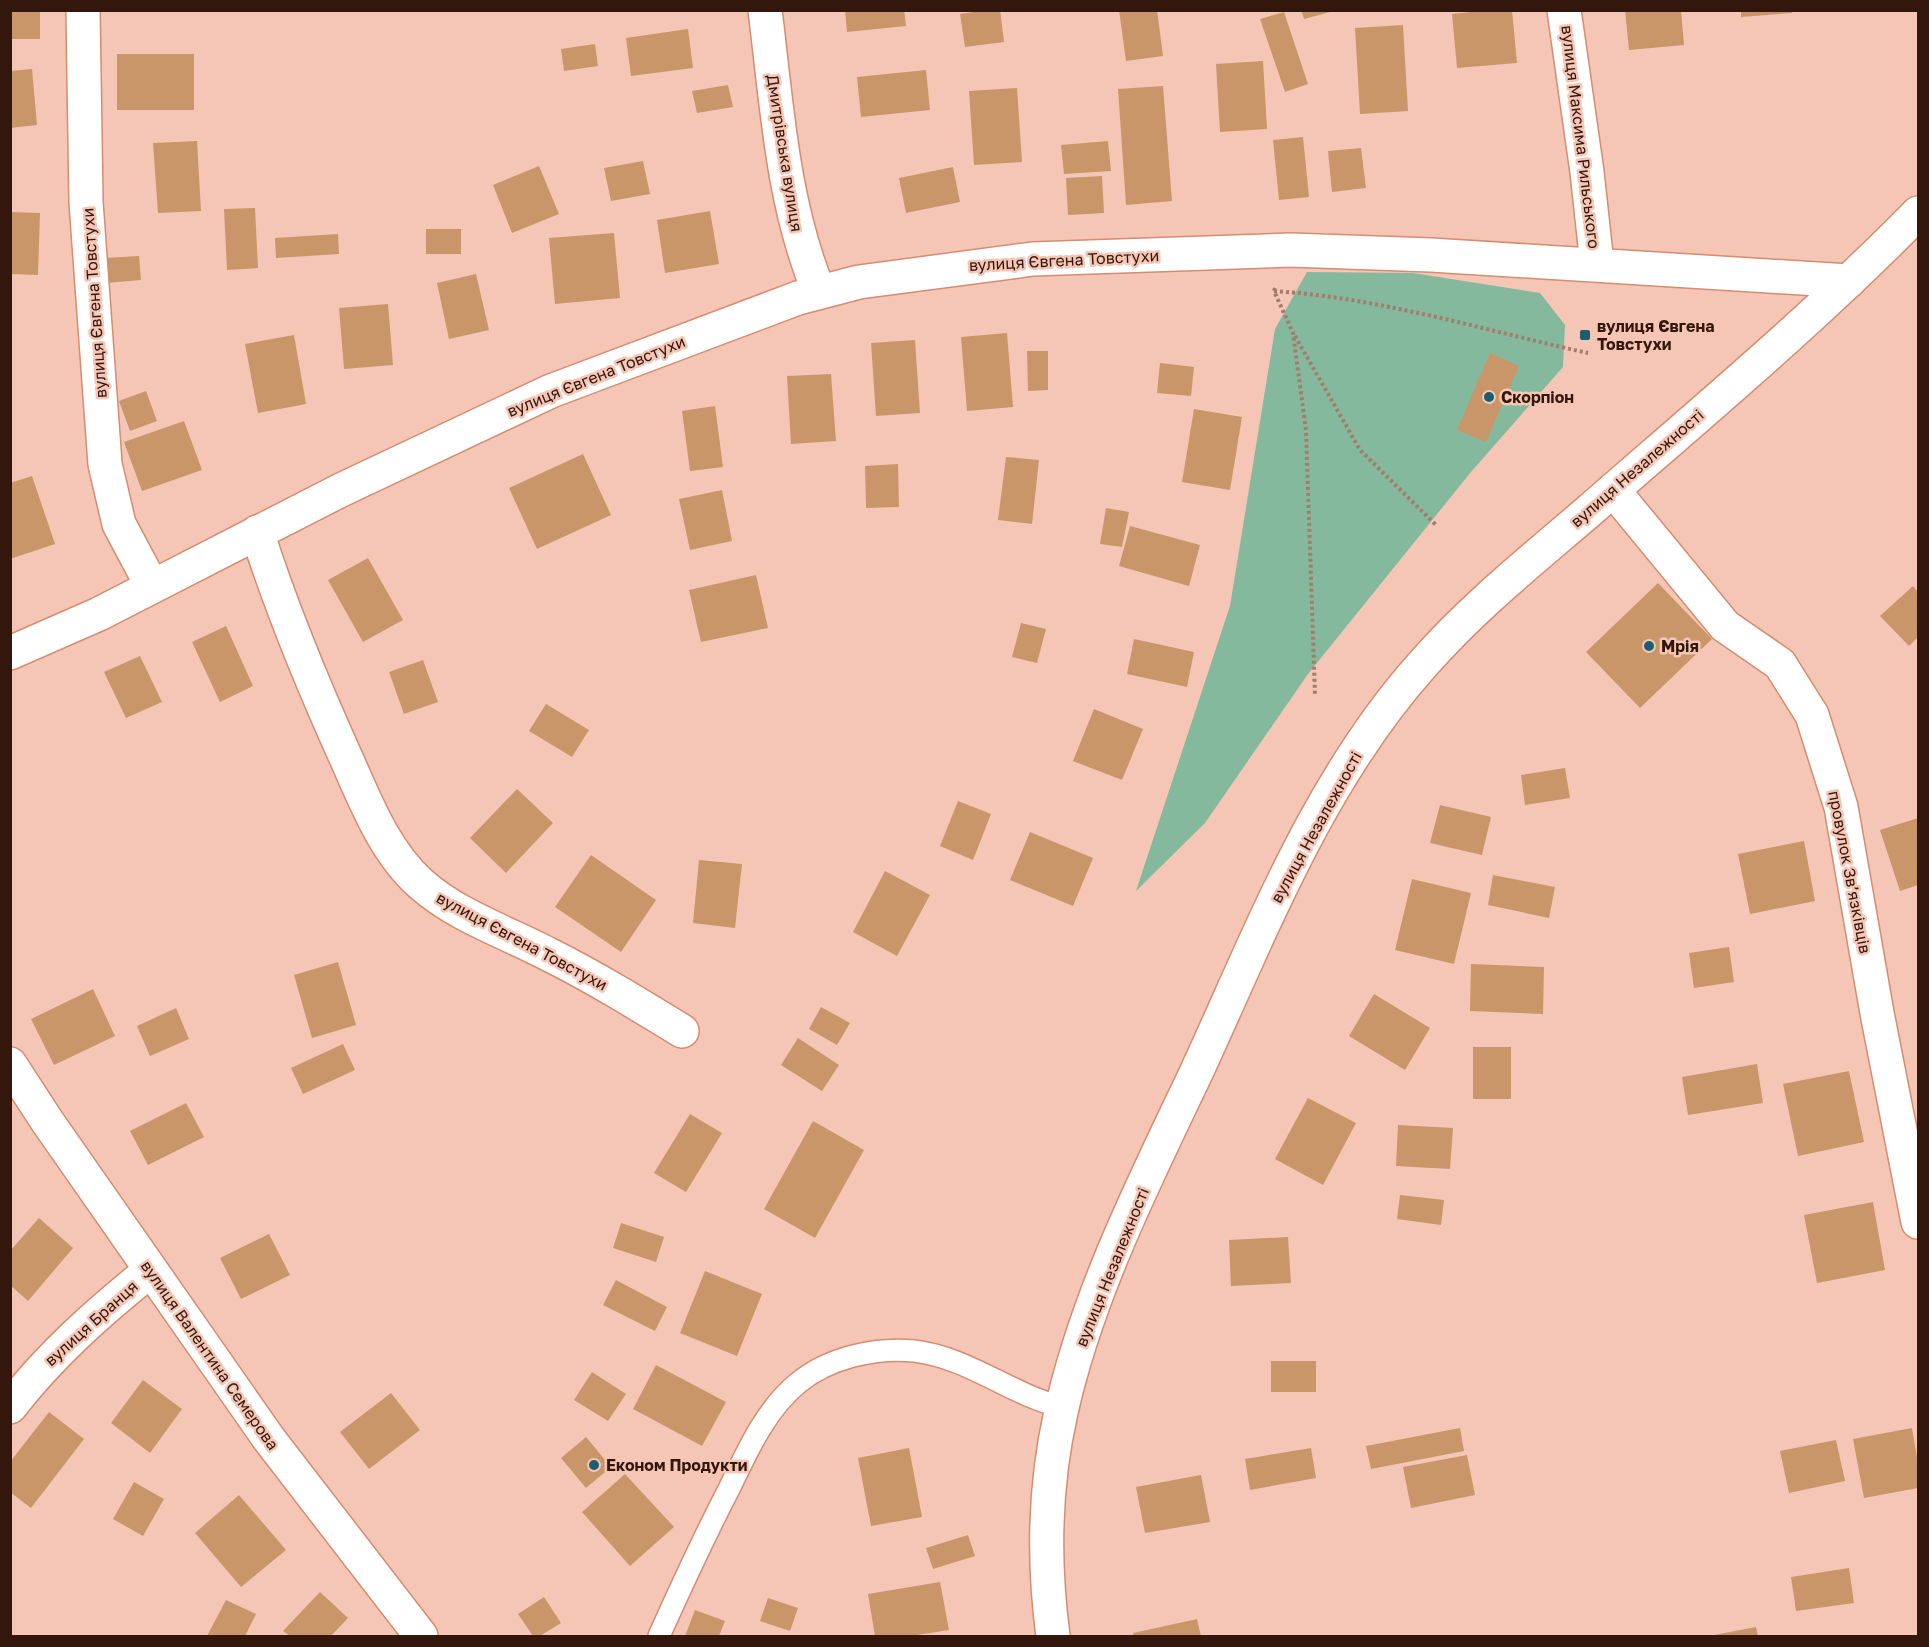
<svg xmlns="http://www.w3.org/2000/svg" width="1929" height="1647" viewBox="0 0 1929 1647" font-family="'Golos Text',sans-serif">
  <rect width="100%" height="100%" fill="#f5c6b5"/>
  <path fill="#85b99d" d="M1307,272l106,1 127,20 25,32 -2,42 -92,105 -163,202 -103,149 -69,68 94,-285 45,-277z"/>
  <path fill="#c9966a" d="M10,10h30v29h-30z
    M845,10h59l2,16 -59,6z
    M988,10h12l4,32 -39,5 -5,-33z
    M1119,10h38l6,46 -37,5z
    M1301,10h33v1l-30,8z
    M1490,10h22l5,53 -60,5 -5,-54z
    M1625,10h56l3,35 -55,5z
    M1741,10h51v3l-51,4z
    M1284,12l24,72 -23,8 -25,-73z
    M1403,25l5,86 -48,3 -5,-86z
    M688,29l5,39 -62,8 -5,-38z
    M595,44l3,22 -34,5 -3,-22z
    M117,54h77v56h-77z
    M1263,61l4,68 -47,3 -4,-68z
    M32,69l5,56 -27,3v-57z
    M926,70l4,40 -69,7 -4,-40z
    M728,85l5,22 -36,6 -5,-22z
    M1163,86l9,115 -46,4 -8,-116z
    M1017,88l5,74 -48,3 -5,-74z
    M1303,137l6,60 -30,3 -6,-60z
    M197,141l4,70 -43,2 -5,-70z
    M1108,141l3,30 -47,3 -3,-29z
    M1361,148l5,40 -34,4 -4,-41z
    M643,161l7,33 -39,7 -7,-33z
    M539,166l20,48 -47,19 -19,-48z
    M953,167l7,35 -54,11 -7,-35z
    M1102,176l2,37 -36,2 -2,-37z
    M255,208l3,60 -31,2 -3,-61z
    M710,211l9,53 -54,9 -8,-53z
    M10,212l30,1 -2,62 -28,-1z
    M426,229h35v25h-35z
    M614,233l6,65 -65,6 -6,-66z
    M338,234l1,20 -63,4 -1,-20z
    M139,256l2,24 -34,3 -2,-25z
    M476,274l13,56 -40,9 -12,-56z
    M388,304l5,61 -49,4 -5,-61z
    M1007,333l6,74 -46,4 -6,-74z
    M294,335l12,69 -48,9 -13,-69z
    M915,340l5,73 -44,3 -5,-73z
    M1027,351h21v39l-20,1z
    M1490,353l29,13 -33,76 -29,-12z
    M1160,363l34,4 -3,29 -34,-3z
    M831,374l5,67 -45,3 -4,-68z
    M146,391l11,30 -27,10 -11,-30z
    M715,406l8,61 -33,4 -8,-60z
    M1194,409l48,8 -12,73 -48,-8z
    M184,421l18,49 -60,21 -18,-49z
    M583,454l28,61 -74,34 -28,-61z
    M1006,457l33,3 -7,64 -34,-4z
    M898,464l1,43 -33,1 -1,-42z
    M32,476l23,68 -45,15v-76z
    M722,490l10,51 -42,9 -11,-51z
    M1106,508l23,4 -7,35 -22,-3z
    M1130,526l70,19 -11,41 -70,-20z
    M368,558l35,62 -40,22 -35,-62z
    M756,575l12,53 -67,14 -12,-52z
    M1658,583l54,56 -72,69 -54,-56z
    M1913,586l5,6v45l-9,9 -29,-30z
    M1021,623l25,6 -9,34 -25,-6z
    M226,626l27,60 -33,16 -28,-60z
    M1134,639l60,13 -7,35 -60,-13z
    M140,656l22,46 -36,16 -22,-46z
    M423,660l15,42 -34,12 -15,-42z
    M546,704l43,26 -17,27 -43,-26z
    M1094,709l49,20 -21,51 -49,-19z
    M1565,768l5,30 -45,7 -4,-30z
    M517,789l36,34 -47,50 -36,-35z
    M958,801l33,13 -18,46 -33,-14z
    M1440,805l51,12 -9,38 -52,-12z
    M1918,818v67l-18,6 -20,-61z
    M1030,832l63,26 -20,48 -63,-26z
    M1804,841l11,60 -65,13 -12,-60z
    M591,855l65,45 -35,52 -66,-45z
    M699,860l43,4 -7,64 -42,-5z
    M885,871l45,24 -33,61 -44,-24z
    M1493,875l62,12 -6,31 -61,-13z
    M1412,879l59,14 -17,71 -59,-14z
    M1729,947l5,35 -40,6 -5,-35z
    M338,962l18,63 -44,13 -18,-63z
    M1471,964l73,3 -1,47 -73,-3z
    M93,989l22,47 -61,29 -23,-46z
    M1374,994l56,34 -25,42 -56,-34z
    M821,1007l29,16 -13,22 -28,-16z
    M176,1008l13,31 -39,17 -13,-30z
    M798,1038l41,27 -17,26 -41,-26z
    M343,1044l12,26 -52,24 -12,-26z
    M1473,1047h38v52h-38z
    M1757,1064l6,39 -75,12 -6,-38z
    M1849,1071l15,71 -66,14 -15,-72z
    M1308,1098l48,25 -33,62 -48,-26z
    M186,1103l18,34 -56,28 -18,-34z
    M690,1114l32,19 -36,59 -32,-19z
    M813,1121l51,29 -49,88 -51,-29z
    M1398,1125l55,3 -3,41 -54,-3z
    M1400,1195l44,5 -3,25 -44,-6z
    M1873,1202l12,68 -68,13 -13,-68z
    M39,1218l34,30 -45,53 -18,-16v-34z
    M621,1223l43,14 -8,25 -43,-14z
    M269,1234l21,41 -49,24 -21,-41z
    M1288,1237l3,46 -60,3 -2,-46z
    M705,1271l57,23 -25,62 -57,-23z
    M616,1280l51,27 -12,24 -52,-26z
    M1271,1361h45v31h-45z
    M656,1365l70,37 -24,44 -69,-37z
    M592,1372l34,22 -18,27 -34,-21z
    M143,1380l39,29 -32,44 -39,-30z
    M391,1393l29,37 -51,39 -29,-37z
    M49,1412l35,27 -53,69 -21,-16v-30z
    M1460,1428l4,23 -93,18 -5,-23z
    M1912,1428l6,35v25l-54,10 -11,-59z
    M586,1437l25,30 -25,21 -25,-30z
    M1836,1440l9,41 -56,12 -9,-42z
    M909,1448l13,69 -51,9 -13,-68z
    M1311,1448l5,30 -66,12 -5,-31z
    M1467,1455l8,40 -64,13 -8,-41z
    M625,1474l49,53 -44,39 -48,-54z
    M1201,1475l9,47 -65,11 -9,-46z
    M134,1482l30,17 -21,37 -30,-17z
    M239,1495l47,55 -45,37 -46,-54z
    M968,1535l7,21 -42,13 -7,-21z
    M1849,1568l5,35 -58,8 -5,-34z
    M940,1582l9,48 -38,6h-36l-7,-42z
    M320,1592l28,26 -17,18h-41l-7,-5z
    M544,1597l17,26 -21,13h-7l-15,-22z
    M768,1598l30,10 -8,23 -30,-10z
    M226,1600l30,14 -11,22h-38z
    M695,1610l30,11 -6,15h-34z
    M1197,1619l4,17h-67l-1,-3z
    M1756,1627l2,9h-43l-1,-1z"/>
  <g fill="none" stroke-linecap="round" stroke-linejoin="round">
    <g stroke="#d58c70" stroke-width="24">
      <path id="service" d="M659,1636c22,-49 45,-99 70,-147 18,-37 36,-79 69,-106 30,-25 77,-36 116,-32 53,6 96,43 147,56"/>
    </g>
    <g stroke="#d58c70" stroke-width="36">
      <path id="minor" d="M83,10l3,192 19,262 14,60 33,62
        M765,10c12,96 17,192 54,282
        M1564,10l23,162 10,92
        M1613,490l112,136 55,38 32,51 29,92 36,206 41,209
        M257,532c25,78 56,153 90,228 19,43 38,92 74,124 36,32 85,48 127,70 46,23 90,50 134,77
        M10,653l89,-39 242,-124 210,-99 247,-93 61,-16 174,-23 258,-9 140,5 418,26
        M10,1064l37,57 222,318 152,197
        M10,1407c41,-53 89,-95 141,-137"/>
    </g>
    <g stroke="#d58c70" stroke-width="36">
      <path id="secondary" d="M1053,1636c-10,-75 -9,-149 8,-224 26,-117 84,-232 135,-339 65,-141 122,-292 227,-409 50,-57 109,-104 166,-153 111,-97 226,-193 329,-298"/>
    </g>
    <path stroke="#a37c6d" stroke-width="4" stroke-dasharray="3 3" stroke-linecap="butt" d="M1275,288l-1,3 19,42 13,97 9,265
      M1274,291c107,7 209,39 314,62
      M1295,336l65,114 77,76"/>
    <use href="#service" stroke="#fff" stroke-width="21"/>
    <use href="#minor" stroke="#fff" stroke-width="33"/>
    <use href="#secondary" stroke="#fff" stroke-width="33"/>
  </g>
  <g fill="#1b5e71" stroke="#f5c6b5" stroke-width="2">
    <rect x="1579" y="329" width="12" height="12" rx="3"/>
    <circle cx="1489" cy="397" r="6"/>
    <circle cx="1649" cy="646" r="6"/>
    <circle cx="594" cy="1465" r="6"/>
  </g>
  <g text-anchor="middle" stroke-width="5" stroke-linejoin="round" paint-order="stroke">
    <g font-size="16" fill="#33170c" stroke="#f5c6b5">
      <text transform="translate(1581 137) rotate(83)" y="6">вулиця Максима Рильського</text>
      <text transform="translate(785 153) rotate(81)" y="6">Дмитрівська вулиця</text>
      <text transform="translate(1064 260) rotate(-3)" y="6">вулиця Євгена Товстухи</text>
      <text transform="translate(94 303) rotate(-94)" y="6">вулиця Євгена Товстухи</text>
      <text transform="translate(596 376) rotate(-22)" y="6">вулиця Євгена Товстухи</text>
      <text transform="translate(1637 468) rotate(-41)" y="6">вулиця Незалежності</text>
      <text transform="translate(1316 827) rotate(-61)" y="6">вулиця Незалежності</text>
      <text transform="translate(1850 872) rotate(79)" y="6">провулок Звʼязківців</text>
      <text transform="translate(522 941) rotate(28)" y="6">вулиця Євгена Товстухи</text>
      <text transform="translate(1112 1267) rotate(-68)" y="6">вулиця Незалежності</text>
      <text transform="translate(91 1323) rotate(-42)" y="6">вулиця Бранця</text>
      <text transform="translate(210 1355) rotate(55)" y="6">вулиця Валентина Семерова</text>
    </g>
    <g font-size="16" font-weight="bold" fill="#33170c" stroke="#f5c6b5" text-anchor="start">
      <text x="1597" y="332">вулиця Євгена<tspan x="1597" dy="18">Товстухи</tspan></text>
      <text x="1501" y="403">Скорпіон</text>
      <text x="1661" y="652">Мрія</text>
      <text x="606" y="1471">Економ Продукти</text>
    </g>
  </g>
  <rect width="1929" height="1647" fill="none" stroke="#33170c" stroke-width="24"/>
</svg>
